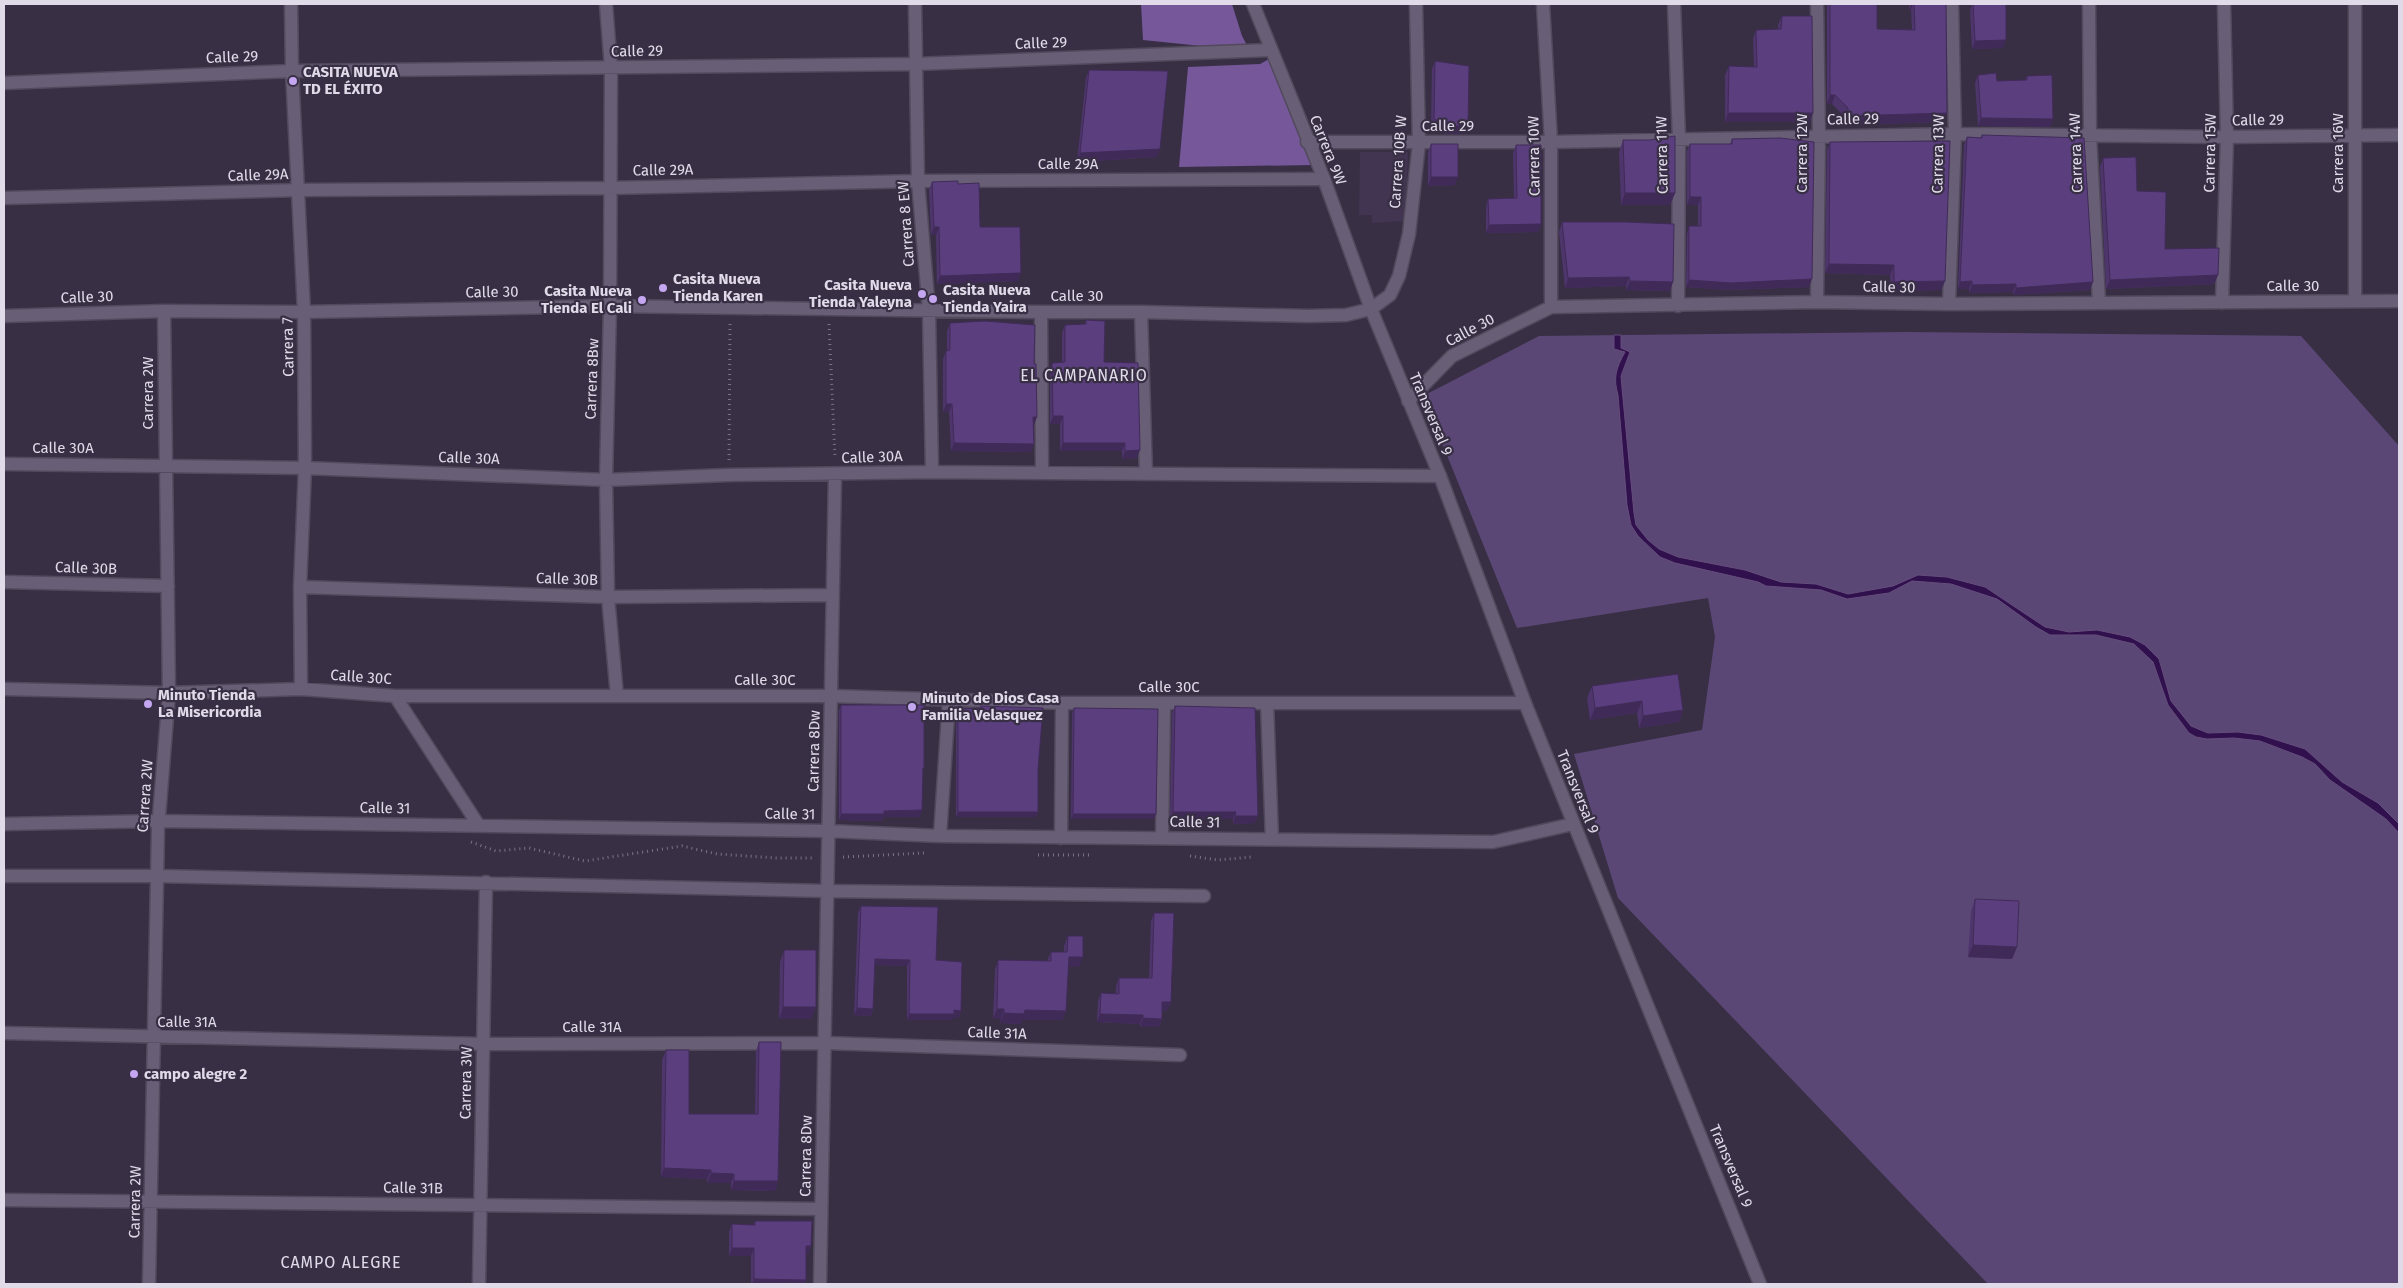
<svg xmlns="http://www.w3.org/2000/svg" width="2403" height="1288" viewBox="0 0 2403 1288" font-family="'Fira Sans',sans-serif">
  <rect width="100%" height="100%" fill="#382f45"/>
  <path fill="#413551" d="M1360,152h48l-2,69 -34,2v-8h-13z"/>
  <path fill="#5b4775" d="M1906,332l395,4 98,110v838h-411l-370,-386 -44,-144 128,-24 13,-93 -7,-39 -191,30 -94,-232 116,-60z"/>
  <path fill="#75579a" d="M1141,4h91l10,32 8,15 -107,-11z
    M1271,58l42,107 -134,2 9,-100 72,-3z"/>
  <path fill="#30104d" stroke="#654d7c" d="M1614,335h7v13l9,4 -9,24 1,12 12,125 2,12 12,15 11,9 19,8 67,13 36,12 35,2 32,10 45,-8 25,-11 29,2 38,10 60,40 24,5 28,-2 33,7 15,8 14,14 12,42 20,25 17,7 30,-1 23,3 44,14 37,33 36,21 21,21v9l-13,-14 -56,-39 -15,-16 -13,-7 -42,-16 -26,-3 -27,1 -11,-2 -7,-4 -21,-28 -15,-43 -19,-18 -38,-9h-46l-14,-8 -39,-28 -46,-15 -39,-3 -23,12 -42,6 -26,-9 -55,-4 -8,-4 -83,-19 -15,-6 -22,-21 -7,-11 -4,-20 -9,-110c-5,-17 -2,-27 7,-43l-11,-3z"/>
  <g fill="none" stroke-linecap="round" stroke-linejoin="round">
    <g stroke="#524a5c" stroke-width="15">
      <path id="minor" d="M291,4l1,67 12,241 1,156 -5,119 1,102
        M606,4l5,64 -1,238 -4,174 2,117 9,99
        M915,4l3,177 11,130 3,161
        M1543,4l8,138v165
        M1674,4l5,135 -1,167
        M2089,4l1,132 9,166
        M4,83l288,-12 624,-7 354,-14
        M1307,142h244l404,-8 272,3 172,-2
        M4,198l295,-8 311,-2 308,-7 406,-2
        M2355,301v-297
        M1817,302l2,-166 -2,-132
        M2222,303l5,-166 -3,-133
        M1949,304l6,-170 -3,-130
        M1041,312l1,159
        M1141,312l5,162
        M4,316l160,-5 140,1 306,-6 431,6h100l167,4 38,-1 25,-6 19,-14 9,-19 10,-42 10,-91 -3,-139
        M1408,401l44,-45 99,-49 266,-5 132,2 450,-3
        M4,464l301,4 301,12 122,-5 204,-3 508,4
        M4,582l164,4
        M300,587l308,10 225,-2
        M4,689l165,4 132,-4 94,7h436l231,7h463
        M395,696l84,130
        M1267,703l5,136
        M4,824l154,-3 670,10 112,5 553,6 80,-18
        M940,836l9,-136
        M1061,838l1,-135
        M1162,838l2,-135
        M4,876h153l670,15 377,5
        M4,1033l479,11 342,-1 355,12
        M4,1200l817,9
        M149,1284l9,-455 11,-136 -5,-382
        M479,1284l7,-402
        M820,1284l15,-809"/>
    </g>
    <g stroke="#524a5c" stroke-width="15">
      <path id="secondary" d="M1253,4l71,175 47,130 69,167 85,227 235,581"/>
    </g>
    <path stroke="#7a7286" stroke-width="3" stroke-dasharray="1 4" stroke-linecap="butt" d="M829,324l6,134
      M729,460l1,-139
      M471,842l25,9 33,-3 56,13 97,-15 35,8 60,4h37
      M1038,855h54
      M1190,856l28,4 33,-3
      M843,857l81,-4"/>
    <use href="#minor" stroke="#685e76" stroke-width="12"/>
    <use href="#secondary" stroke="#685e76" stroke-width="12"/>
  </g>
  <path fill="#4e356c" d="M1827,4h50v25l35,1 -1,-20h-2v-6h37l1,109 -3,9 -99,3v-8l-13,-13h-5z
    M1972,4h34l-3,44 -31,1 -2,-39z
    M1782,16l28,106h-85v-47l4,-9 25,1 -1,-28 3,-9 22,-1v-4z
    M1435,61l33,65 -3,8h-19l-15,-7 1,-58z
    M1089,70l68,87 -80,5 9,-84z
    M1978,75l19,6 28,-1 2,-4 26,43 -3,8 -72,-1 -3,-43z
    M1982,135l108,155 -77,5v-3l-44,1v-4h-11l6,-144 3,-8 13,1z
    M1732,139l77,148 -81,3 -42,-3 1,-53 2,-8h9v-21h-11v-54l3,-7h40z
    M1623,140l52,53 -5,12h-49l-2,-53z
    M1830,142l115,139 -4,9 -50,1 -1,-16 -65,-2 2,-122z
    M1431,144l24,41 -27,1v-34z
    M1516,145l25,79 -3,8 -52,1v-26l2,-8 26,-1 -1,-45z
    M2103,158l34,33 28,58 53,26 -4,9 -108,5 -6,-122z
    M932,182l26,2 22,43 38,54 -81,3 -1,-49h-5l-2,-45z
    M1562,222l108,69 -44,-1v-4l-61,2 -6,-56z
    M1086,320l18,42 33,96 -15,1v-8h-62v-27h-10v-53l2,-8h10v-30l3,-8 20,-1z
    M950,323l84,41 -1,61 -2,27 -80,-1 -2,-39h-6v-53l3,-8h1v-20z
    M1592,686l91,24 -4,12 -40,6 -2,-15 -47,7 -3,-22z
    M841,705l82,68 -3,44h-37l-1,4 -43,-1v-109z
    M981,706l57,106 -2,5h-80v-102l2,-6 22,-1z
    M1175,706l80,117 -22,1v-5h-63l2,-105z
    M1074,708l80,111h-83l1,-106z
    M1975,899l42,48 -5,12 -44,-2 3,-46z
    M861,906l75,54 25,51 -3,7 -5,-1 -1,3h-45v-54l-32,-1 -2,44 -2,7 -17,-1 4,-102z
    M1154,913l17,89 -3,8 -6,1v8l-3,8h-19v-3l-43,-2 1,-21 3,-8 15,1v-8l3,-8h30l2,-57z
    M1068,936l11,31h-11l-2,44 -4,9h-40l-1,4 -21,-1 1,-4 -8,-1 2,-48 3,-10 49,1 4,-9h13v-6z
    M784,950l32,57 -5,12h-32l1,-57z
    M759,1042l19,139 -3,10 -44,-1v-7h-24v-4l-46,-2 1,-117 4,-10 23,64h66l1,-63z
    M755,1221l56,25 -3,8h-2v26l-2,4h-53v-28h-22v-24l3,-8 21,1z"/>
  <path fill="#402b58" d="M1911,4h2l-2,6h-2z
    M2006,40l-3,8 -31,1 3,-8z
    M1830,95h5l-3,9h-5z
    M1728,113h85l-3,9h-85z
    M1947,113l-3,9 -99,3 3,-9z
    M1981,118l72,1 -3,8 -72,-1z
    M1449,126h19l-3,8h-19z
    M1160,149l-3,8 -80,5 3,-9z
    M1431,177h27l-3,8 -27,1z
    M1625,193h50l-5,12h-49z
    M1690,197h11l-3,8h-11z
    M1541,224l-3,8 -52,1 3,-8z
    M934,227h5l-3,8h-5z
    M1829,264l65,1 -4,10 -65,-2z
    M1021,273l-3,8 -81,3 3,-8z
    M2218,275l-4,9 -108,5 4,-9z
    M1629,277l-3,9 -61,2 3,-10z
    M1812,279l-3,8 -81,3 -42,-3 3,-7z
    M1630,281l43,1 -3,9 -44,-1z
    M1945,281l-4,9 -50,1 3,-9z
    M1972,281l-3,8h-11l2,-7z
    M2093,282l-3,8 -77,5 3,-7z
    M2016,284l-3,8 -44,1 3,-8z
    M946,404h6l-3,8h-6z
    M1053,416h10l-3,8h-10z
    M1033,417h4l-3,8z
    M954,443l80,1 -3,8 -80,-1z
    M1063,443h62l-3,8h-62z
    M1140,450l-3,8 -15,1 3,-8z
    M1642,701l-5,12 -47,7 5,-12z
    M1683,710l-4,12 -40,6 4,-12z
    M922,810l-2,7h-37l-1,4 -43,-1 2,-6 43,-3z
    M958,812h80l-2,5h-80z
    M1173,812h63l-3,7h-63z
    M1073,814h83l-2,5h-83z
    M1235,816h23l-3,7 -22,1z
    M1973,945l44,2 -5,12 -44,-2z
    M1069,957h14l-4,10h-14z
    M875,959l35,1 -3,6 -34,-1z
    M1162,1002h9l-3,8 -9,1z
    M783,1007h33l-5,12h-32z
    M857,1008l16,1 -2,7 -17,-1z
    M997,1009h7l-3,10 -8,-1z
    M954,1010l7,1 -3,7 -5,-1 -1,3h-45l2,-6z
    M1025,1010l41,1 -4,9h-40l-1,4 -21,-1 4,-10z
    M1100,1014l43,1 -3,9 -43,-2z
    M1143,1018l19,1 -3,8h-19z
    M664,1168l47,2 -4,9 -46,-2z
    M711,1173l23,1 -3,9h-24z
    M734,1181h44l-3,10 -44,-1z
    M806,1246h5l-3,8h-5z
    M732,1248h22l-3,8h-22z
    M754,1279l52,1 -2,4h-52z"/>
  <path fill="#5b3e7e" stroke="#402b58" d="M1830,4h47v25l38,1 -1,-26h32l1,109 -99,3v-8l-13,-13h-5z
    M1973,4h33v36l-31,1z
    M1782,16h30l1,97h-85l1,-47 28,1 -1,-37 25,-1z
    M1435,61l34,5 -1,60h-19l-15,-7z
    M1089,70l79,1 -8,78 -80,4z
    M1996,73l1,8 30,-1v-4l25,-1 1,44 -72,-1 -3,-43z
    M1982,135l102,3 9,144 -77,6v-4l-44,1v-4l-12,1 7,-145 15,1z
    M1675,136v57h-50l-2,-53h27z
    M1780,138l34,4 -2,137 -81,4 -42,-3v-54h12v-29h-11v-53h42v-5z
    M1950,141l-5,140 -51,1v-17l-65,-1 1,-122z
    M1431,144h27v33h-27z
    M1516,145h25v79l-52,1 -1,-26 29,-1z
    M2136,157l1,34 29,1 -1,57 54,-1 -1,27 -108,5 -7,-122z
    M958,181v3l21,-1 1,44h40l1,46 -81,3 -1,-49h-5l-2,-45z
    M1562,222h63l49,2 -1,58 -43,-1 -1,-4 -61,1z
    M1086,320l19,1 -1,41 34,1 2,87 -15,1v-8h-62v-27h-10l-1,-53 13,-1v-37l21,-1z
    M985,321l50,4 -1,39h2l1,53h-4l1,27 -80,-1 -2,-39h-6v-53l4,-1v-27z
    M1678,674l5,36 -40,6 -1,-15 -47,7 -3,-22z
    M841,705h83v63h-1l-1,42 -38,1v3h-43z
    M981,706l62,2 -5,62v42h-80v-103l23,-1z
    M1175,706l80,2 3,108h-23l1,-4h-63z
    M1074,708l84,1 -2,105h-83z
    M1975,899l44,2 -2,46 -44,-2z
    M861,906l77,1 -2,53 26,2 -1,49 -7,-1v4h-45l1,-54 -35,-1 -2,50 -16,-1z
    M1154,913h20l-3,89h-9v17l-19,-1v-3l-43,-1 1,-21 18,1v-16h33z
    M1068,936h15v21h-14l-3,54 -41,-1 -1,4 -20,-1v-4h-7l1,-49 53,1v-9h16z
    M784,950h32v57h-33z
    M759,1042h22l-3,139h-44v-7l-23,-1v-3l-47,-2 2,-118h23v64h69z
    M755,1221h57l-1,25h-5v34l-52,-1v-31h-22v-24l23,1z"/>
  <g fill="#c5a6f0" stroke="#382f45" stroke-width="2">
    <circle cx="293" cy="81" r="5"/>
    <circle cx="663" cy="288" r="5"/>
    <circle cx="922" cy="294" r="5"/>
    <circle cx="933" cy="299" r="5"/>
    <circle cx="642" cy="300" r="5"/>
    <circle cx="148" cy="704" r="5"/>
    <circle cx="912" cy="707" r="5"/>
    <circle cx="134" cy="1074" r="5"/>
  </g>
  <g text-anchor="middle" stroke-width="4.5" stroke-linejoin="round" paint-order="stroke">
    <g font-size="15" fill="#e0dae9" stroke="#382f45">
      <text transform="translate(1041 43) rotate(-2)" y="5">Calle 29</text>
      <text transform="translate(637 51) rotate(-1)" y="5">Calle 29</text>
      <text transform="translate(232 57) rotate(-2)" y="5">Calle 29</text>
      <text transform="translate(1853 119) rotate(-1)" y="5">Calle 29</text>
      <text transform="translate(2258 120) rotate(-1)" y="5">Calle 29</text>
      <text x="1448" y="131">Calle 29</text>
      <text transform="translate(1328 150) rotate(68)" y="5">Carrera 9W</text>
      <text transform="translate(1802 153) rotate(-90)" y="5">Carrera 12W</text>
      <text transform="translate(2076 153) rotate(-92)" y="5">Carrera 14W</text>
      <text transform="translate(2210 153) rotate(-89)" y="5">Carrera 15W</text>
      <text transform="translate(2338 153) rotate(-90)" y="5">Carrera 16W</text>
      <text transform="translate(1938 154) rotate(-89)" y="5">Carrera 13W</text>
      <text transform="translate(1662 155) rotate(-91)" y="5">Carrera 11W</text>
      <text transform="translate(1534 156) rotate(-91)" y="5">Carrera 10W</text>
      <text transform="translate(1398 162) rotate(-86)" y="5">Carrera 10B W</text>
      <text x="1068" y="169">Calle 29A</text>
      <text transform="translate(663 170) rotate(-1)" y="5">Calle 29A</text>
      <text transform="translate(258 175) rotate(-2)" y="5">Calle 29A</text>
      <text transform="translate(906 224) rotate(-94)" y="5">Carrera 8 EW</text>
      <text x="2293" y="291">Calle 30</text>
      <text transform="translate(1889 287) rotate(1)" y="5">Calle 30</text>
      <text transform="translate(492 292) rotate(-1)" y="5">Calle 30</text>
      <text x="1077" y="301">Calle 30</text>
      <text transform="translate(87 297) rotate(-2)" y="5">Calle 30</text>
      <text transform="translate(1470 330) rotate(-28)" y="5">Calle 30</text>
      <text transform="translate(288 347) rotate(-91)" y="5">Carrera 7</text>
      <text transform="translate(592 379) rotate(-88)" y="5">Carrera 8Bw</text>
      <text transform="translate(148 393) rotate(-90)" y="5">Carrera 2W</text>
      <text transform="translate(1431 414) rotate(67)" y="5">Transversal 9</text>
      <text x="63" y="453">Calle 30A</text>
      <text transform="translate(872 457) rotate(-2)" y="5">Calle 30A</text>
      <text transform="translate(469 458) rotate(2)" y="5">Calle 30A</text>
      <text transform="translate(86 568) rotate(2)" y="5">Calle 30B</text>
      <text transform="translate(567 579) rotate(2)" y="5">Calle 30B</text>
      <text transform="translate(361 677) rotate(4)" y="5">Calle 30C</text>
      <text x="765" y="685">Calle 30C</text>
      <text x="1169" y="692">Calle 30C</text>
      <text transform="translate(814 751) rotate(-89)" y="5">Carrera 8Dw</text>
      <text transform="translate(1578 792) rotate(68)" y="5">Transversal 9</text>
      <text transform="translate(145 796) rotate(-86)" y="5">Carrera 2W</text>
      <text transform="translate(385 808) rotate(1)" y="5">Calle 31</text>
      <text transform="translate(790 814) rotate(1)" y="5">Calle 31</text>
      <text transform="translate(1195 822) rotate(1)" y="5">Calle 31</text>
      <text x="187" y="1027">Calle 31A</text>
      <text x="592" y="1032">Calle 31A</text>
      <text transform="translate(997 1033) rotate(2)" y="5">Calle 31A</text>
      <text transform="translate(466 1083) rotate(-89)" y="5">Carrera 3W</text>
      <text transform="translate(806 1156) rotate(-89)" y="5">Carrera 8Dw</text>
      <text transform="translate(1731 1166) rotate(67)" y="5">Transversal 9</text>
      <text transform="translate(413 1188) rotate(1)" y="5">Calle 31B</text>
      <text transform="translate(135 1202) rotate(-89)" y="5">Carrera 2W</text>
    </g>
    <g font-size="15" font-weight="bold" fill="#e0dae9" stroke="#382f45" text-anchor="start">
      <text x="303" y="77">CASITA NUEVA<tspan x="303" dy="17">TD EL ÉXITO</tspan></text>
      <text x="673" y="284">Casita Nueva<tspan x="673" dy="17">Tienda Karen</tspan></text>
      <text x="912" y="290" text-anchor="end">Casita Nueva<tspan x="912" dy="17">Tienda Yaleyna</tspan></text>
      <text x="943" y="295">Casita Nueva<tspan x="943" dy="17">Tienda Yaira</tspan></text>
      <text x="632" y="296" text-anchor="end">Casita Nueva<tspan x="632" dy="17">Tienda El Cali</tspan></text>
      <text x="158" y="700">Minuto Tienda<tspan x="158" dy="17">La Misericordia</tspan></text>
      <text x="922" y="703">Minuto de Dios Casa<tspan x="922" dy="17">Familia Velasquez</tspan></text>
      <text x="144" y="1079">campo alegre 2</text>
    </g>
    <g font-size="16" letter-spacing="1" fill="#e0dae9" stroke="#382f45">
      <text x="1084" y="381">EL CAMPANARIO</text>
      <text x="341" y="1268">CAMPO ALEGRE</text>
    </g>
  </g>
  <rect width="2403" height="1288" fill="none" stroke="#e0dae9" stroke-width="10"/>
</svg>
